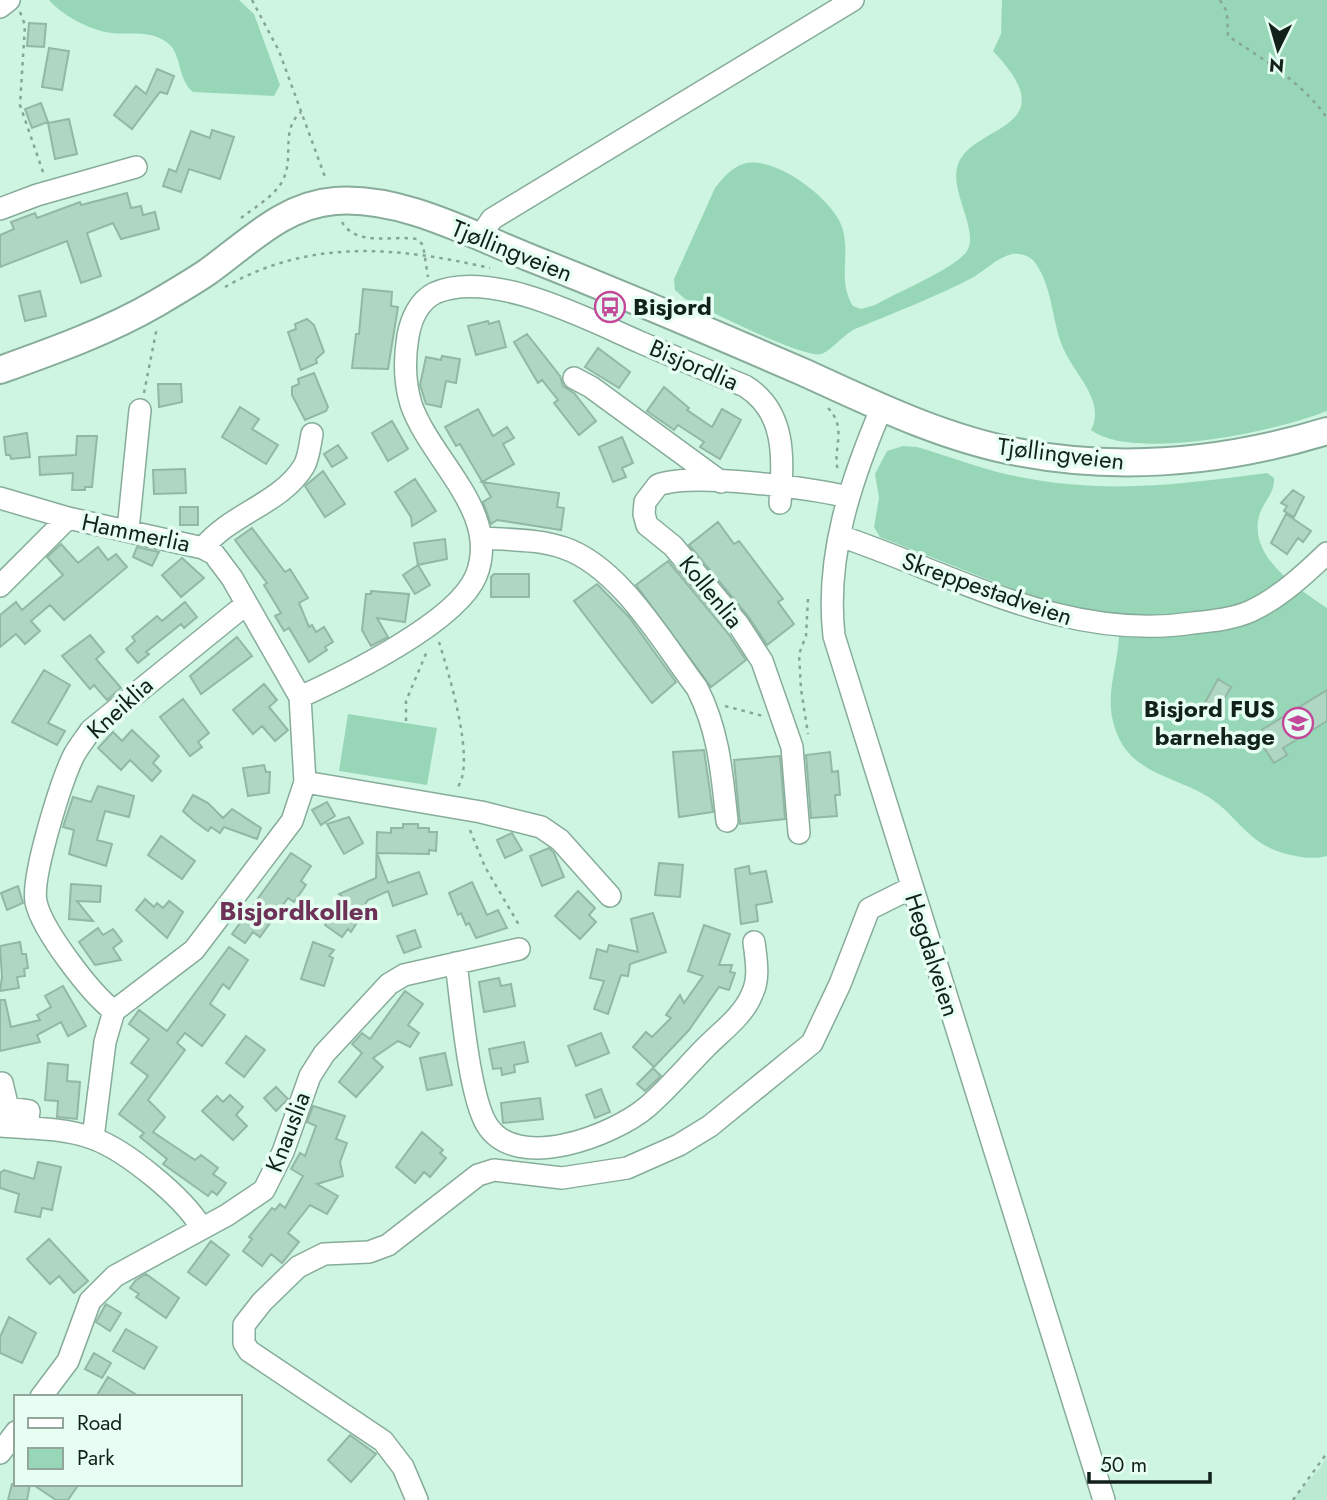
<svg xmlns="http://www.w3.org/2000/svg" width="1327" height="1500" viewBox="0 0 1327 1500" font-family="Jost,sans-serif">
  <rect width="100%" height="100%" fill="#cef5e1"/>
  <path fill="#bbe9d1" d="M1327,1457v43h-35l28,-32z"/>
  <path fill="#97d7b8" d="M49,0h190l15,14 26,71 -6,11 -81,-4c-17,-14 -10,-40 -28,-51 -17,-11 -36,-6 -54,-8 -21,-3 -48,-17 -62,-33z
    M1002,0h325v411c-49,20 -193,51 -236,19 15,-28 -15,-54 -27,-80 -12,-26 -11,-62 -28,-86 -4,-7 -14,-11 -23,-10 -16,3 -27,16 -41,24 -37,19 -78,35 -117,51 -12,6 -25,23 -34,25 -19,4 -113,-44 -136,-55l-10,-9 -1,-11 41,-91c7,-9 16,-20 28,-24 31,-10 90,35 99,63 9,27 -5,54 11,79l8,3 14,-4c21,-12 81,-37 92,-54 12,-20 -16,-58 -10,-83 10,-45 114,-35 36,-117l8,-17z
    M903,446l14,1c31,9 62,21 93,28 92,20 166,10 257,-2l7,5c1,14 -9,22 -14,35 -14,42 36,74 67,95v248c-17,5 -42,-1 -57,-8 -22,-10 -35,-31 -53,-45 -31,-25 -82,-26 -99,-67 -17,-39 1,-66 1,-105l-239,-94 -6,-10 5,-29 -4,-24 12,-23z
    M348,714l89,14 -10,57 -88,-14z"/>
  <path fill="#afd6c2" stroke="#92b8a5" stroke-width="2" d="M29,23l17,1 -2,23 -17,-1z
    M49,48l20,3 -7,39 -20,-3z
    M157,69l17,7 -7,18 -7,-2 -28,37 -18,-14 22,-29 10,8z
    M41,103l7,19 -16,6 -7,-19z
    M69,119l8,35 -22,5 -7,-36z
    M212,130l22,7 -14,42 -31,-10 -8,23 -18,-6 6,-17 7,3 15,-41 19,7z
    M127,193l4,15 10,-2 2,9 12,-3 4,17 -38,10 -8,-16 -26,10 14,43 -20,7 -14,-42 -67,26v-32l14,-6 -3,-7 24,-9 2,5 43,-16 1,3z
    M363,289l29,3 -1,14 7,1 -10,62 -36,-1 4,-34h3z
    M40,291l6,25 -21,5 -6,-25z
    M307,319l7,6 10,27 -8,7 1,4 -16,7 -13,-38 8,-3 -1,-5z
    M488,321l1,3 10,-3 7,26 -30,8 -8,-29z
    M527,334l33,42 3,10 11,7 22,28 -17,14 -25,-32 4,-3 -16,-20 -4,3 -24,-41z
    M598,348l32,24 -11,16 -34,-21z
    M442,356l18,3 -4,24 -10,-2 -5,26 -15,-3 -6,-19 6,-28 15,3z
    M314,373l14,34 -2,4 -21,9 -13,-25v-8l7,-3 -1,-5z
    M158,384h23l1,18 -23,5z
    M664,387l25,21 -2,2 25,17 10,-18 19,11 -21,39 -20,-12 4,-5 -26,-17 -4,5 -27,-19z
    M240,407l19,12 -7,10 26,16 -12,19 -44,-27z
    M478,409l15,27 14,-9 7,11 -11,6 11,20 -32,18 77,11 -2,14 7,1 -3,22 -64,-10 -6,4 -8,-22 8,-5 -31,-53 -4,2 -11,-19z
    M392,421l16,28 -20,12 -16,-28z
    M27,433l3,24 -19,2 -1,-4h-4l-2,-18z
    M77,436h20l-5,51h-7v3h-13l1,-17 -33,2 -1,-18 37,-2z
    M622,437l11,26 -11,5 4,9 -13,5 -14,-35z
    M338,445l9,13 -15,9 -8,-13z
    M185,469l1,24 -32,1 -1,-24z
    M323,471l22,33 -20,13 -20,-31z
    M415,479l21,32 -24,15 -1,-9 -16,-25z
    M1293,490l11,7 -10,20 -10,-6 3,-5 -6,-3z
    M180,507h18v18h-18z
    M1286,514l25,17 -8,11 -5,-4 -11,16 -16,-11z
    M718,522l16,22 5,-3 44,58 -5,3 16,22 -27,21 -19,-29 -59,-71z
    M252,528l33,44 5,-3 18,29 -9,5 10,24 3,-2 4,7 8,-5 9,15 -8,5 2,3 -18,12 -20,-34 -5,3 -9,-15 6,-3 -17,-28 3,-2 -32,-43z
    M445,539l2,20 -29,6 12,20 -15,9 -12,-19 15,-10 -4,-22z
    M61,544l17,19 20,-16 10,13 8,-6 11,13 -63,53 -14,-15 -19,16 9,10 -15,13 -9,-10 -16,13v-32l16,-13 6,8 41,-35 -16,-18z
    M137,547l22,5 -7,14 -19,-9z
    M182,558l22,20 -23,19 -19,-22z
    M668,561l59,71 19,28 -35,27 -75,-102z
    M494,574h35v23h-38v-20z
    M597,584l32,33 47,65 -24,21 -78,-102z
    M371,591l38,3 -4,28 -28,-4 11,19 -17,9 -9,-16 4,-36h5z
    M185,602l12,15 -13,11 -3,-4 -35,28 3,2 -11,9 -12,-14 9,-8 -3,-4 25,-21 5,5z
    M90,635l14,17 -8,7 25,29 -14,12 -13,-15 -4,4 -28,-33z
    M237,637l15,19 -51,38 -11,-18z
    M44,670l26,15 -22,38 17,8 -8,14 -45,-23z
    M1218,679l13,8 -18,32 -13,-7z
    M264,684l13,16 -8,7 19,23 -13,11 -13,-15 -9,8 -20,-24z
    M1327,690v31l-44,27 4,7 -13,8 -19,-29z
    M183,699l26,34 -11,9 4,5 -12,9 -30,-39z
    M132,730l27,26 -6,7 8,8 -9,10 -22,-21 -9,10 -23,-22 15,-16 9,9z
    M704,750l9,62 -34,5 -6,-65z
    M830,752l2,20 6,-1 2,24h-5l2,21 -26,2 -5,-63z
    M780,756l5,63 -45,5 -6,-64z
    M264,765l2,7h4l-1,21 -21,3 -5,-28z
    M98,786l36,10 -5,21 -24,-6 -8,29 15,4 -6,22 -37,-12 5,-24 -11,-3 10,-30 18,5z
    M193,795l15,8 15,15 9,-9 29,19 -4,11 -33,-12 -4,6 -9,-6 -3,4 -14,-10 -11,-10z
    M327,802l8,14 -14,9 -9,-15z
    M349,817l14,26 -19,11 -17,-30z
    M403,824h15v4h11v4h8l-1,19 -7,-1v4l-52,-1 11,30 31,-11 8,22 -34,12 -5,-15 -20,9 -13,19 3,2 -7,11 -3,-3 -6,8 -17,-12 18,-28 -4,-3 37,-16 1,-46 14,1v-5h12z
    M512,833l10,17 -17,8 -8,-18z
    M161,836l34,25 -13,18 -34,-24z
    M549,848l5,5 10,24 -22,9 -12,-30z
    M291,853l20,13 -10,15 5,4 -12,17 -6,-4 -28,39 -7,-5 -8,11 -13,-9z
    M659,863l24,2 -3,32 -25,-2z
    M749,866l1,8 16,-3 6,31 -16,3 2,16 -17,3 -6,-55z
    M472,882l15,33 11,-5 9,18 -31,10 -7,-15 -3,2 -5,-12 -3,2 -9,-22z
    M71,884l30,2 -1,16 -23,-1 16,20 -24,-2z
    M18,886l5,17 -16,7 -6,-17z
    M578,891l17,17 -6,7 7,7 -16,17 -25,-23z
    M145,899l9,8 3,-4 6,5 6,-7 14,11 -16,26 -31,-28z
    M653,913l13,39 -36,12 -2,12 -7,-1 -13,39 -14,-5 10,-28 -14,-3 7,-29 10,3 2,-7 29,7 -7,-33z
    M704,925l26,9 -11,31h13l-2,7 5,1 -6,17 -10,-3 -30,43 -35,37 -21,-20 13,-15 6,5 19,-19 -5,-3 14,-20 4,8 19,-27 -15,-5z
    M98,928l5,7 10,-6 9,12 -9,7 8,12 -26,5 -16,-23z
    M415,930l6,17 -17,6 -7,-17z
    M20,942l2,12h4l2,14 -4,1 1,7 -8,1 2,11 -19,3 2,-14 -2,-31z
    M313,942l21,8 -5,6 4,2 -9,28 -23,-7z
    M229,947l19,13 -19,29 -6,-5 -13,20 15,11 -23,31 -17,-13 -8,10 8,7 -37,50 17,17 -12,15 42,28 6,-5 17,13 -5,6 13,9 -9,12 -5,-4 -4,5 -45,-32 4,-5 -27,-22 4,-4 -25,-19 29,-38 -17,-13 18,-24 -20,-15 10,-14 28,21z
    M499,978l2,8 10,-2 4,22 -31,6 -5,-30z
    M63,986l23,40 -18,10 -7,-14 -24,13 3,7 -40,9v-51h5l6,27 29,-7 -3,-5 14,-8 -6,-11z
    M405,991l18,13 -15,21 11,8 -9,14 -12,-6 -25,17 10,9 -27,30 -17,-15 23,-29 -10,-9 10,-11 8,6z
    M601,1033l8,20 -33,13 -8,-20z
    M246,1036l19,14 -21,27 -18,-14z
    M524,1042l4,20 -14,3 1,7 -13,3 -1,-7 -8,1 -4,-20z
    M445,1053l7,32 -25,5 -7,-32z
    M48,1063l20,2 -1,16 13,1 -3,37 -20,-2 1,-16 -13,-1z
    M653,1068l8,8 -16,15 -8,-7z
    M276,1087l12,12 -12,12 -12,-13z
    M601,1089l9,23 -15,6 -9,-23z
    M230,1095l13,12 -7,8 11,11 -14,14 -31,-29 15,-15 6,6z
    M540,1098l3,21 -40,4 -2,-20z
    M313,1106l32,10 -9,23 11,4 -7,19 3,14 -26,8 21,12 -11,18 -17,-9 -22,28 11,9 -17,21 -11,-9 -9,12 -19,-15 9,-12 -3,-2 23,-29 3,2 5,-6 5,4 18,-32 -12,-7 9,-16 5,3 11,-30 -9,-4z
    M422,1132l21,18 -3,3 6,5 -16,19 -6,-5 -9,11 -19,-16z
    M38,1162l23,5 -9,43 -10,-2 -2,9 -25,-5 4,-18 -19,-6v-15l4,-3 30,9z
    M49,1239l39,42 -14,12 -15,-17 -9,8 -23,-25z
    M211,1241l18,14 -23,30 -18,-13z
    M146,1274l33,24 -13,20 -30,-21 3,-3 -9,-6 6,-8z
    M106,1304l15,9 -11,18 -14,-9z
    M9,1317l27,16 -14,30 -22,-10v-16z
    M126,1329l31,18 -13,22 -31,-18z
    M94,1353l17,10 -9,15 -17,-9z
    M108,1377l32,20h-44z
    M350,1435l26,19 -25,28 -23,-22z
    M12,1484h18l-3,16h-19z
    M32,1484h47l-11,16h-12z"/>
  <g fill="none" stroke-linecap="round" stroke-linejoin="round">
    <g stroke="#87ac9a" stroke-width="24">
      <path id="minor" d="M0,7l9,-7
        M0,209l37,-14 99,-28
        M479,238l13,-19 361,-219
        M574,378l17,9 130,95
        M882,407c-31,73 -57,149 -48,229l270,864
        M0,498l68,20 135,30 11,6 18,24 68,119 5,85 -13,39 -98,129 -80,61 -9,31 -12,96
        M128,530l12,-120
        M840,536c116,39 226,106 353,87 19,-2 40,-4 58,-12 28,-13 53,-36 76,-58
        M483,538c26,2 56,1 81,10 56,19 99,95 133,140 22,43 25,86 30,133
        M203,548c28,-35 78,-44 101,-82 5,-9 6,-22 8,-32
        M0,586l68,-68
        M300,697c46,-21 157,-75 176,-121 26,-63 -46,-116 -65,-172 -7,-23 -7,-44 -3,-68 3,-17 11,-35 27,-43 57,-25 156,28 207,50 34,15 69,29 103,43 42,26 38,73 35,117
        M305,782l176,30 60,15 19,13 50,56
        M799,833l-7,-86 -30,-86 -24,-37 -65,-78 -26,-21 -3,-11 1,-12 13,-17c35,-13 151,3 190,12
        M456,963c5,37 13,134 31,162 30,48 127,10 160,-18 21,-18 40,-41 60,-61 15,-15 37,-31 45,-52 8,-16 4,-35 2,-52
        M114,1011c-23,-17 -72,-81 -78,-109 -5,-25 25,-120 37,-145 5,-10 12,-18 18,-27l154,-125
        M2,1083l6,25 21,3 -2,17
        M0,1126c30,2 64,2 92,12 34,12 91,59 109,89
        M41,1397l27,-36 22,-60 25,-25 112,-61 37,-25 19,-38 27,-76 14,-22 65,-70 15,-9 115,-26
        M0,1453l16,-21
        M417,1500l-14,-33 -20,-26 -134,-90 -5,-8v-18l18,-23 36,-35 26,-13 45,-2 19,-7 90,-70 16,-5 68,8 65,-10 52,-23 31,-19 102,-83 28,-59 29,-75 42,-21"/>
    </g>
    <g stroke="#87ac9a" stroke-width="30">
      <path id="major" d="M0,370c53,-19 109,-39 157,-67 17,-10 34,-20 49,-30 41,-29 77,-68 129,-72 67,-5 137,34 198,58 91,36 180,74 270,113 68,31 139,66 214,80 104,20 209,10 310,-21"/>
    </g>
    <path stroke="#87a596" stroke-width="2.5" stroke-dasharray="3.5 5" stroke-linecap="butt" d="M252,0l27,51 46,126
      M1220,0l7,12 1,24c36,24 74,46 99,82
      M20,12l5,13 -5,80 24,70
      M241,218c15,-12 38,-24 44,-43 8,-23 -4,-45 16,-63
      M342,222c14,25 51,13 75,17l6,6 5,32
      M225,287c85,-49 173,-40 265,-19
      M144,393l13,-66
      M828,408c20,21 4,40 10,63
      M808,599l-2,37 -7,18 2,35 7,45
      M439,642c9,29 38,122 18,146
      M725,706l38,10
      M406,721v-20l22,-52
      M470,830l15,37 34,58
      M1293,1500l34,-47"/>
    <use href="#minor" stroke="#fff" stroke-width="21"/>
    <use href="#major" stroke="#fff" stroke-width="26"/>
  </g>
  <defs>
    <g id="bus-ring" transform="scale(1.575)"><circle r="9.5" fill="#e7fef2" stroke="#c3489a" stroke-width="1.5"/><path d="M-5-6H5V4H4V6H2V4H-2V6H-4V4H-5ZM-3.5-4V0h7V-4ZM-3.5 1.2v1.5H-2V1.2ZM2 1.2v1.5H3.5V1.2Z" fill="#c3489a"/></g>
    <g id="school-ring" transform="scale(1.575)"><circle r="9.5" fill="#e7fef2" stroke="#c3489a" stroke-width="1.5"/><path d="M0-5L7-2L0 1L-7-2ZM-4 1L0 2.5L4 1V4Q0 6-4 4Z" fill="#c3489a"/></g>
  </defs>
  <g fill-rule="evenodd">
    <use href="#bus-ring" x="610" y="307"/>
    <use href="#school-ring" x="1298" y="723"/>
  </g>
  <g text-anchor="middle" stroke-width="7" stroke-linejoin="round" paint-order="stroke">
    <g font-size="24" fill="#12211a" stroke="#e7fef2">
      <text transform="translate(512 251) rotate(22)" y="8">Tjøllingveien</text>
      <text transform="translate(694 365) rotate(23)" y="8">Bisjordlia</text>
      <text transform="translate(1061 454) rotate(7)" y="8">Tjøllingveien</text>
      <text transform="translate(136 533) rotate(12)" y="8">Hammerlia</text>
      <text transform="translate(987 589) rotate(19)" y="8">Skreppestadveien</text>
      <text transform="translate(711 592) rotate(51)" y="8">Kollenlia</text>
      <text transform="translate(120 708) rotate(-42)" y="8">Kneiklia</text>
      <text transform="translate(932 955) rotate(72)" y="8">Hegdalveien</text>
      <text transform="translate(288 1132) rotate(-69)" y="8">Knauslia</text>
    </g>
    <g font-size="24" font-weight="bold" fill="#12211a" stroke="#e7fef2" text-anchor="start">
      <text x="633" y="315">Bisjord</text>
      <text x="1275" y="717" text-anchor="end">Bisjord FUS<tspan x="1275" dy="28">barnehage</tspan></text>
    </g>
    <g font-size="26" font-weight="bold" fill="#6e3158" stroke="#e7fef2">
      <text x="299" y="920">Bisjordkollen</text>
    </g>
  </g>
  <rect x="14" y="1395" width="228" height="91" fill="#e7fef2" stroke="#92a69c" stroke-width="2"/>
  <rect x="28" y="1418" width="35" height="10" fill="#ffffff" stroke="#92a69c" stroke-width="2"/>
  <text x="77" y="1430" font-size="21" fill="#12211a">Road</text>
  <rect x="28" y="1448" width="35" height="21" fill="#97d7b8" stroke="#92a69c" stroke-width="2"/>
  <text x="77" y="1465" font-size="21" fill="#12211a">Park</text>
  <g transform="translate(1278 49) rotate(185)" stroke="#e7fef2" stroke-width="5" paint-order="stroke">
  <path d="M0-5L12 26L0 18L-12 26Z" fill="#12211a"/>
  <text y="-10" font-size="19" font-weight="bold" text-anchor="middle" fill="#12211a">N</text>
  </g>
  <path d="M1089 1472v10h121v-10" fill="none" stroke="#12211a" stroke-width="3.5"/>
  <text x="1100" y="1472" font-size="21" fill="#12211a" stroke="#e7fef2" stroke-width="5" paint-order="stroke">50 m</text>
</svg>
